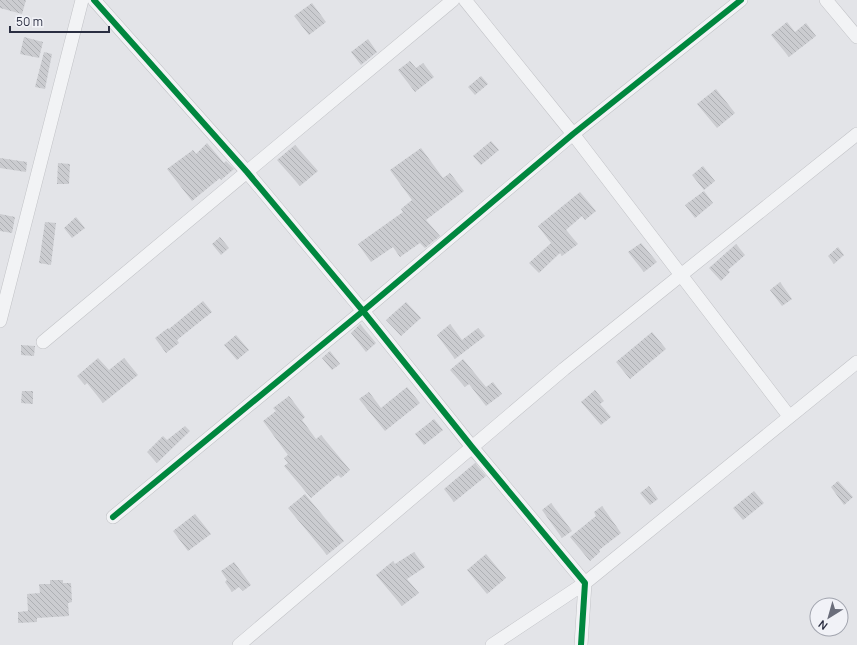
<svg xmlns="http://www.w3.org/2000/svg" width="857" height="645" viewBox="0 0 857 645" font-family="Manrope,sans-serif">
  <defs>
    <pattern id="building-back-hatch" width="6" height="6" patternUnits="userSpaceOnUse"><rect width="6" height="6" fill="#cbccd0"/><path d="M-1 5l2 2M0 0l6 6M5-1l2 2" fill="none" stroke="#aeb0b4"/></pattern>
  </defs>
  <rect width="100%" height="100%" fill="#e3e4e8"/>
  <path fill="url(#building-back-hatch)" d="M0,0h26l-4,14 -22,-6z
    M312,3l14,19 -17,13 -15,-19z
    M787,22l8,10 11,-9 10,13 -27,21 -18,-22z
    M24,37l19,5 -4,16 -19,-4z
    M368,39l9,13 -16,13 -10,-13z
    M44,52l8,2 -7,35 -10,-2z
    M410,61l6,7 7,-5 11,14 -19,15 -17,-22z
    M481,76l7,8 -13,11 -7,-8z
    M716,89l19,24 -18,15 -20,-24z
    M491,141l8,9 -18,15 -8,-9z
    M207,143l17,20 2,-2 8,8 -13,11 -1,-2 -28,23 -25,-32 26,-19 3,4z
    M295,145l23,26 -18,15 -23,-26z
    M421,148l22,30 7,-5 14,18 -38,29 14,16 -15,12 -5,-5 -20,14 -7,-10 -22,15 -13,-18 45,-32 -2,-3 11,-9 -22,-30z
    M0,158l27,4 -1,10 -26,-4z
    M58,163l12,1 -1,20h-12z
    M703,166l12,15 -11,9 -12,-15z
    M704,191l9,12 -18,15 -10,-13z
    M580,192l16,19 -11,9 -3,-4 -16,14 12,14 -16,12 -2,-3 -21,20 -10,-10 22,-20 -13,-17z
    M0,214l15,3 -3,16 -12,-2z
    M76,217l9,11 -13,10 -8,-10z
    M45,222l11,1 -5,42 -12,-2z
    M220,237l9,11 -8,7 -9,-11z
    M641,243l16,19 -13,10 -16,-20z
    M736,244l9,11 -17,15 2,2 -9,9 -12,-13z
    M838,247l6,8 -10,9 -6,-8z
    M780,282l12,17 -10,7 -12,-16z
    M203,301l9,11 -35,28 2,3 -13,10 -11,-15 13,-10 1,1z
    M406,302l15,16 -20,18 -15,-16z
    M360,324l16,19 -10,9 -15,-19z
    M450,324l12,16 16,-12 7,8 -30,23 -18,-24z
    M652,332l14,17 -36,30 -14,-17z
    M236,335l13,15 -12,10 -13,-15z
    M21,345l14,1 -1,10 -13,-1z
    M330,351l10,13 -8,6 -10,-12z
    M98,358l11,12 15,-12 14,17 -35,28 -16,-20 -2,2 -8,-9z
    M463,359l23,28 7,-5 9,12 -16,12 -17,-22 -4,3 -15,-17z
    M407,387l13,16 -35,28 -26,-32 10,-7 12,16z
    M595,390l9,11 -4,3 11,13 -10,8 -20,-23z
    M22,391h11v13l-12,-1z
    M289,396l16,21 -3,3 14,19 5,-4 29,35 -9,8 -3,-3 -27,23 -27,-32 4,-3 -4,-5 4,-3 -25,-34 13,-10 -3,-3z
    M434,419l9,11 -19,15 -9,-11z
    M185,426l5,5 -33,32 -10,-11 16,-16 4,4z
    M475,463l11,13 -32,26 -10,-13z
    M838,481l15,16 -9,8 -13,-18z
    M649,486l9,13 -8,6 -10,-12z
    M754,491l10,12 -21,17 -10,-12z
    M305,494l39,47 -17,14 -39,-47z
    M551,503l21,28 -10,7 -20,-28z
    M602,506l19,27 -22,17 1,2 -10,9 -20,-24 26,-21 -2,-4z
    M195,514l16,20 -23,17 -15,-20z
    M414,552l11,15 -18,12 12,14 -17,13 -26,-31 17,-14 2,3z
    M486,554l20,24 -19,16 -20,-24z
    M234,562l17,23 -8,6 -4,-4 -7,5 -7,-10 2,-2 -6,-9z
    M50,580h13v3h8l1,19 -4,1 1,13 -32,2v4l-19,1v-11l10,-1 -1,-17 13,-1 -1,-9h11z"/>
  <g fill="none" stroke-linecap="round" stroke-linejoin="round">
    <g stroke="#c1c2c6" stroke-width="14">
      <path id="street" d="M94,0l153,172 116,139 109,136 113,136 -4,62
        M465,0l108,134 108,141 176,-141
        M826,0l31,37
        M0,321l82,-321
        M43,342l410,-342
        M113,517l250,-206 210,-177 168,-134
        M239,645l325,-276 117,-94 108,141
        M492,645l93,-62 272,-221"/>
    </g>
    <use href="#street" stroke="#f2f3f5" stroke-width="13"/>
    <g stroke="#f1f2f7" stroke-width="8">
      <path id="cycleway" d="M94,0l153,172 116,139 109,136 113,136 -4,62
        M113,517l250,-206 210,-177 168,-134"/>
    </g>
    <use href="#cycleway" stroke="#00873e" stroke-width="6"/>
  </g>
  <g transform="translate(829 617) rotate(217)"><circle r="19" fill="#f1f2f7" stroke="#a1a4ae"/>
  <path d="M0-3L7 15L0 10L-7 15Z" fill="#6b6e7b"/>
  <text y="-6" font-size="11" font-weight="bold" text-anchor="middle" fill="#2a2e41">N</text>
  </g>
  <path d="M10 26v6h99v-6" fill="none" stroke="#2a2e41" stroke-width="2"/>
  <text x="16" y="26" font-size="12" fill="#2a2e41" stroke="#f1f2f7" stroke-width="3" paint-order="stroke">50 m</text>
</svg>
